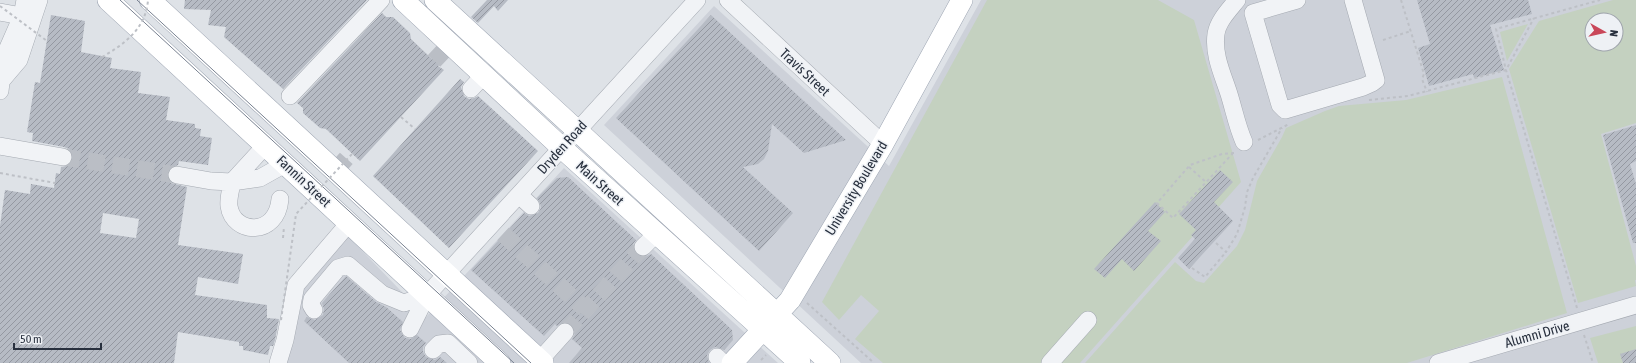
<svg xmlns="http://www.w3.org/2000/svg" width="1636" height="363" viewBox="0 0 1636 363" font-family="'Asap Condensed',sans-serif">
  <defs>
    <pattern id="building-hatch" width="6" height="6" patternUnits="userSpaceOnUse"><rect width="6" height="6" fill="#b6bbc4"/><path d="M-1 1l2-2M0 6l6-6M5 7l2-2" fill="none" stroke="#9498a1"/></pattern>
  </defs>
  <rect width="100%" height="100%" fill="#dee2e7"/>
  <path fill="#cdd1d9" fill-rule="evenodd" d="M981,0h655v363h-775l-257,-238 110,-119 175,160zM1592,20h24v24h-24z
    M564,168l214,195h-504l24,-70 48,-59 80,83z"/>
  <path fill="#c4d1c0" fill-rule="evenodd" d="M987,0h171l36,20 47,162 -161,181h-197l-28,-24 24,-28 -18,-16 -22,25 -17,-18z
    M1613,0h23v123l-35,11 35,132v14h-1l1,6 -58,17 -69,-234 30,-48zM1592,20h24v24h-24z
    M1528,24l-21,37 -7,-29z
    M1502,77l65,236 -160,50h-322l90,-101 21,19 8,2 33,-37 8,-16 12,-49 25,-44 4,-9 39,-17 14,-5 67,-6z
    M1636,326v37h-38l-8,-25z"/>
  <path fill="url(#building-hatch)" fill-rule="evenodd" d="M185,0h182l-84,89 -59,-52 2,-10 -18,-2 3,-15 -27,-1z
    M487,0h21l-10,11 -4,-5 -16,17 -7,-6z
    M1417,0h111l4,14 -42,11 14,45 -30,8 -1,-4 -44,12 -11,-38 12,-4z
    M382,13l4,4h7l17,16 1,6 21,20 8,-8 6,6 -8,9 6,4 -84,91 -34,-32 -6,-1 -17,-15v-5l-6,-5z
    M51,15l34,6 -4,31 31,6 -2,10 31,4 -3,21 32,4 -4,23 29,4v4l6,1 -1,7 12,2 -4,27 -29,-4 -1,4 -8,3 -3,5 1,6 3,4 16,4 -9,58 65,9 -5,30 -40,-7 -3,18 72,10v13l12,1 -4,21 -2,6h-3l-2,9 -25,-5v-4h-4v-4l-61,-10 -4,31h-174v-137l5,-36 25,4 1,-10 23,4 2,-15 4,1 1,-7 5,-1 4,-2 3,-6 -1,-5 -3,-4 -5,-2 -32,-6 1,-8 -6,-1 8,-50 5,1zM103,213l36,6 -3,19 -36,-5z
    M711,15l135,125 -42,13 -32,-29 -4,27 -4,8 -6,5 -15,3 50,46 -34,38 -143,-133z
    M460,79l4,3 -3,5 3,9 5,3 5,-1 4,-2 60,55 -89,97 -76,-72z
    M1636,125v36l-6,3 6,20v59h-3l-30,-108z
    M1220,170l13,12 -19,20 19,19 -44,48 -11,-11 17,-19 -4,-4 5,-5 -17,-16z
    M568,177l68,63 -3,4v5l3,5 9,3 6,-3 81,76 1,10 -9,10 -9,-3 -5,3 -3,5 2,8h-140l13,-15 -10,-9 3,-5 -3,-9 -5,-3 -5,1 -5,3 -2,-2 -11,12 -73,-66 53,-57 5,3 9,-3 3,-5 -1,-5 -3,-5 20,-20z
    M1155,202l10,10 -17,19 13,10 -27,30 -12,-12 -17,19 -11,-9z
    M346,276l30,26 10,5 17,15 -3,8 5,8 6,1 6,-4 9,8 -3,4v5l3,5 9,3 5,-3 7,6h-98l-45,-42 3,-4 8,3 8,-5 1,-6 -2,-6z
    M1636,349v14h-13l-3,-9z"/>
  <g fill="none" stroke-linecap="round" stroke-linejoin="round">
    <path stroke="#babec5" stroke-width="17" stroke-dasharray="17 8" stroke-linecap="butt" d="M434,61l16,-17
      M63,157l114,18
      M335,171l16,-18
      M503,234l82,75
      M565,332l78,-85"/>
    <g stroke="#a4a9b1" stroke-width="18">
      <path id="minor" d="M728,0l155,144
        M1237,0c-8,10 -19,21 -21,34 -3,21 7,41 13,60 5,16 8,32 15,48
        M1297,0l-44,13 27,92 5,5 78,-23 9,-4 4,-3 -23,-80
        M0,12l22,4
        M2,80l17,-20 20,-60
        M471,89l13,-14
        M0,91l4,-34 18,-41 3,-16
        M290,96l91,-96
        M0,146l63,11
        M177,175l34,6 21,1 28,-4 25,-14
        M232,182c-1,8 -4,16 -3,24 4,29 48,31 51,-7
        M232,182l34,-37
        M519,195l12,11
        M643,247l14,-14
        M314,310l-3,-5 1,-6 26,-31 10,-3 34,29 22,9 23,-8
        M410,329l17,-34 270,-295
        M433,350l6,-6 9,-1 21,20
        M717,357l6,6
        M540,360l25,-28
        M278,363l7,-23 11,-55 53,-62
        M1050,363l38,-43
        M1438,363l198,-58"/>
    </g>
    <g stroke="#9ea6b3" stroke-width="22">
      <path id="major" d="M108,0l392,363
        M150,0l393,363
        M403,0l159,148 238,215
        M435,0l395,363
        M732,363l58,-63 93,-156 79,-144"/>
    </g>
    <path stroke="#bdc0c6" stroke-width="2" stroke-dasharray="3 3" stroke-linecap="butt" d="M1401,0l23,74 -2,5 5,13
      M1383,40l28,-9
      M1369,100l39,-4 98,-26 28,-52
      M401,117l14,12
      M1258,140l31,-16
      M1234,153l-12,1 -32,11 -33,38 16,15 61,-66
      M1189,167l17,15
      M0,173l55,10
      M283,238l1,-11
      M1216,243l10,9 11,-18 8,-27 2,-15 6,-14 29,-50
      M1192,268l13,9 21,-25
      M807,303l67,60
      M1577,308l-71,-238 -10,-41 104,-29
      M1584,335l9,28
      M761,360l5,-5"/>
    <use href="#minor" stroke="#f1f3f6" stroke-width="17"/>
    <use href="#major" stroke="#fff" stroke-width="21"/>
    <path stroke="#788190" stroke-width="1" d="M120,0l394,363
      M137,0l394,363"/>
    <path stroke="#bdc0c6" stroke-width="2" stroke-dasharray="3 3" stroke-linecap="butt" d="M0,6l47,35
      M102,57c23,-13 44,-29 46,-57
      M281,320l15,-106 56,-60"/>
  </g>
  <g text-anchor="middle" stroke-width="3" stroke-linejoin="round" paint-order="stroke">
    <g font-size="14" fill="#28303e" stroke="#eef1f5">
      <text transform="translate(805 72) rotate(43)" y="5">Travis Street</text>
      <text transform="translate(562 147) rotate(-48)" y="5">Dryden Road</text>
      <text transform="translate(304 181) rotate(43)" y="5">Fannin Street</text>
      <text transform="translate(600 183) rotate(42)" y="5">Main Street</text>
      <text transform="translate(856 188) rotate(-59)" y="5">University Boulevard</text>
      <text transform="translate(1537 334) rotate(-16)" y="5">Alumni Drive</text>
    </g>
  </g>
  <g transform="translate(1604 32) rotate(98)"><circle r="19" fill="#eef1f5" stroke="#9fa4ac"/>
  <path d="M0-3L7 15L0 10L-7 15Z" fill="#c94759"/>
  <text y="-6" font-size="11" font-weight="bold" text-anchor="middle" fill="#28303e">N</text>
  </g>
  <path d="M14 343v6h87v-6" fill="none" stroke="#28303e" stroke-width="2"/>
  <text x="20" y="343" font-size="12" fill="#28303e" stroke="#eef1f5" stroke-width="3" paint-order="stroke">50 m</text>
</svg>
